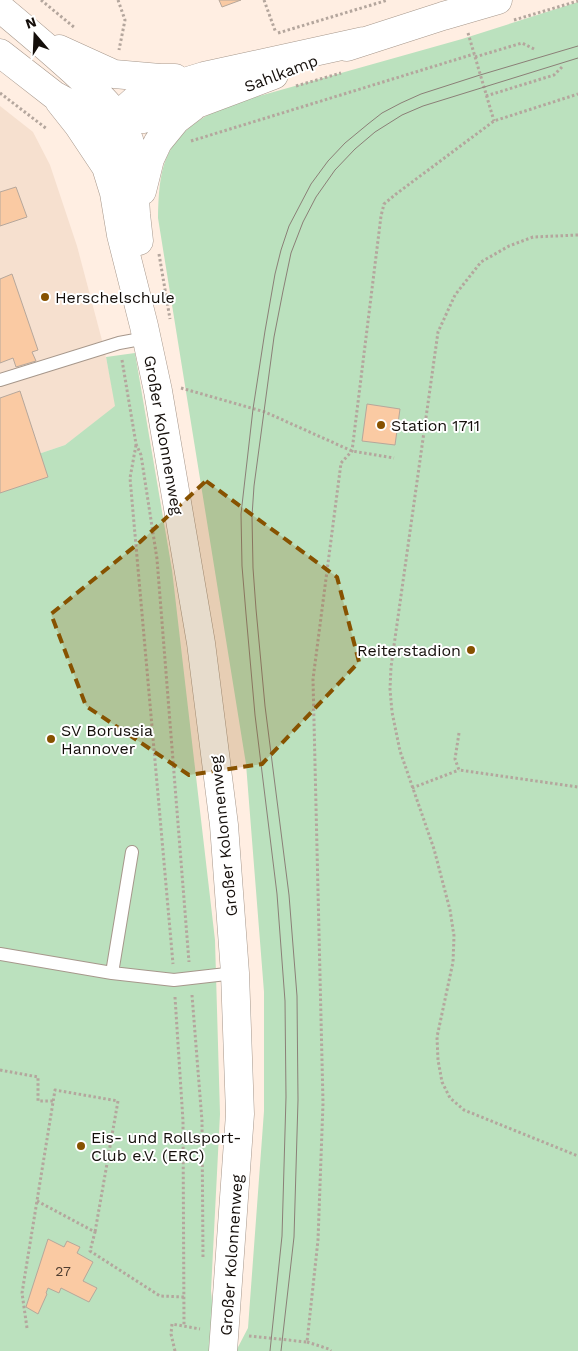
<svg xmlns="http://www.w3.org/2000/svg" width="578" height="1351" viewBox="0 0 578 1351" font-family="'Work Sans',sans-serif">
  <rect width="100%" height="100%" fill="#ffeee2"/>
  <path fill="#f6e0cf" d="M0,106l33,26 17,33 27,81 27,102 12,58 -51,39 -65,22z"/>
  <path fill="#bbe1be" d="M578,2v1349h-342l12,-23 16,-217v-119l-18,-228 -88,-546c1,-46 4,-76 48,-102 9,-5 19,-8 28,-13l228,-64z
    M135,353l37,217 43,370 5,174 -9,177 6,60h-217v-884l65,-22 50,-39 -9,-49z"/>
  <path fill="#facaa3" stroke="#b6a79b" d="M219,0h22l-19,7z
    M16,187l11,30 -27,9v-34z
    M12,274l26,76 -6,2 4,9 -20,6 -3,-9 -13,5v-84z
    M20,391l28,86 -48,16v-95z
    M367,404l33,5 -5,36 -33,-4z
    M48,1239l16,8 3,-6 13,6 -3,6 16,9 -10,19 14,7 -8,14 -28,-14 -2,5 -11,-5 -2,5 1,1 -9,20 -12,-7z"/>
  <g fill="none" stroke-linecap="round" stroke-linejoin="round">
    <g stroke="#a6978b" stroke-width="14">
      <path id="service" d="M0,380l119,-37 27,-5
        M132,852l-20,121 62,7 61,-7
        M0,954l112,19"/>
    </g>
    <g stroke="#a6978b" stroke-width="29">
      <path id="tertiary" d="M0,8c24,20 48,40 71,61 25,23 54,46 61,82l4,63 3,27
        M347,47l96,-31 55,-16
        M59,49l55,25 46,4h15
        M0,53l54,42 35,19 54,5 54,-15 77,-29
        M59,101l19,24 28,42
        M142,191l8,-32 8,-17 18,-22 17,-13
        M223,1351l17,-237 -5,-141 -11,-148 -23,-182 -43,-252 -14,-65 -23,-91 -7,-42 -8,-26 1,-34 10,-17 18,-16 10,-6 59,-18 160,-35"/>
    </g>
    <path stroke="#b4a69d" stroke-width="3" stroke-dasharray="2.5 2.5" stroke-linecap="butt" d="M41,0l34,28
      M118,0l7,20 -6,30
      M264,0l12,33
      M514,20l64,-19
      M278,33l110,-33
      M468,33l26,88
      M475,57l47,-14 12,6
      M296,86l45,-13
      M0,93l47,36
      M486,96l68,-21 8,-8
      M191,141l283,-87
      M578,235l-45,2 -24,9 -28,16 -26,33 -17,37 -47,335 -1,22 2,23 8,39 34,98 16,61 4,26 -1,26 -16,75 1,23 4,22 8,16 14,12 114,46
      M159,254l11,65
      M122,360l14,84 5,11 16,104 32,403
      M181,388l84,24 87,39 42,7
      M136,445l-6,33 43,486
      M459,733l-4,26 4,11 119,17
      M412,788l47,-18
      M192,995l10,126 1,138
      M175,997l8,124 1,205
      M0,1070l38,7v24h15
      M37,1201l58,31 -5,19 70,45 24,1
      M27,1328l-5,-35 33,-203 63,11 -23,131
      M249,1336l58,6 11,-102 5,-137 -10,-424 28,-216 11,-12 29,-235 3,-12 12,-10 98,-73 84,-27
      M307,1342l22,7 2,2
      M175,1351l-4,-17 1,-10 28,5"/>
    <use href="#service" stroke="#fff" stroke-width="12"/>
    <use href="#tertiary" stroke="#fff" stroke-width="28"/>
    <path stroke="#8b7f77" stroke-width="1" d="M270,1351l12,-115 4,-139 -1,-96 -8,-107 -22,-179 -9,-101 -4,-48 -1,-52 12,-105 12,-78 10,-57 6,-24 8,-24 22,-42 17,-23 17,-18 23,-19 14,-11 19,-10 20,-9 59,-19 98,-29
      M281,1351l13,-114 4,-137 -1,-104 -8,-101 -24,-189 -9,-97 -3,-41 -1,-52 2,-30 20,-149 9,-46 8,-38 12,-31 13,-25 19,-27 20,-21 20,-17 27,-17 21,-9 155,-48"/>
  </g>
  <path fill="#875200" fill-opacity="0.2" stroke="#875200" stroke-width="4" stroke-dasharray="10 6" stroke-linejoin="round" d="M206,481l131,96 22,85 -97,102 -73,11 -103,-69 -35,-92 89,-72z"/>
  <g fill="#875200" stroke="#fff" stroke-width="2">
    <circle cx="45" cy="297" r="5"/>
    <circle cx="381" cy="425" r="5"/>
    <circle cx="471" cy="650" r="5"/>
    <circle cx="51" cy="739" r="5"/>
    <circle cx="81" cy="1146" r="5"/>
  </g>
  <g text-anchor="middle" stroke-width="4" stroke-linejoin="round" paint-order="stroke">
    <g font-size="14" fill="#4e3d30">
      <text x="63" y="1276">27</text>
    </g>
    <g font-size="16" fill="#140e0a" stroke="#fff">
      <text transform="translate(281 73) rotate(-21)" y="6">Sahlkamp</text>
      <text transform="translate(164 435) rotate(80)" y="6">Großer Kolonnenweg</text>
      <text transform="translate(223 836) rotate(-96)" y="6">Großer Kolonnenweg</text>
      <text transform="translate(231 1255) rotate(-86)" y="6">Großer Kolonnenweg</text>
    </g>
    <g font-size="16" fill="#140e0a" stroke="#fff" text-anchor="start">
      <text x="55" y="303">Herschelschule</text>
      <text x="391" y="431">Station 1711</text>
      <text x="461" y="656" text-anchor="end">Reiterstadion</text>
      <text x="61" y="736">SV Borussia<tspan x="61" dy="18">Hannover</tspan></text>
      <text x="91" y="1143">Eis- und Rollsport-<tspan x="91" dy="18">Club e.V. (ERC)</tspan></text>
    </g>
  </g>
  <g transform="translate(35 35) rotate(341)" stroke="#ffffff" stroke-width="4" paint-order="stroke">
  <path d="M0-4L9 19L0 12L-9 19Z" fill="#140e0a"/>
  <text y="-8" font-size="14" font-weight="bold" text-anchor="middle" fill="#140e0a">N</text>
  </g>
</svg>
